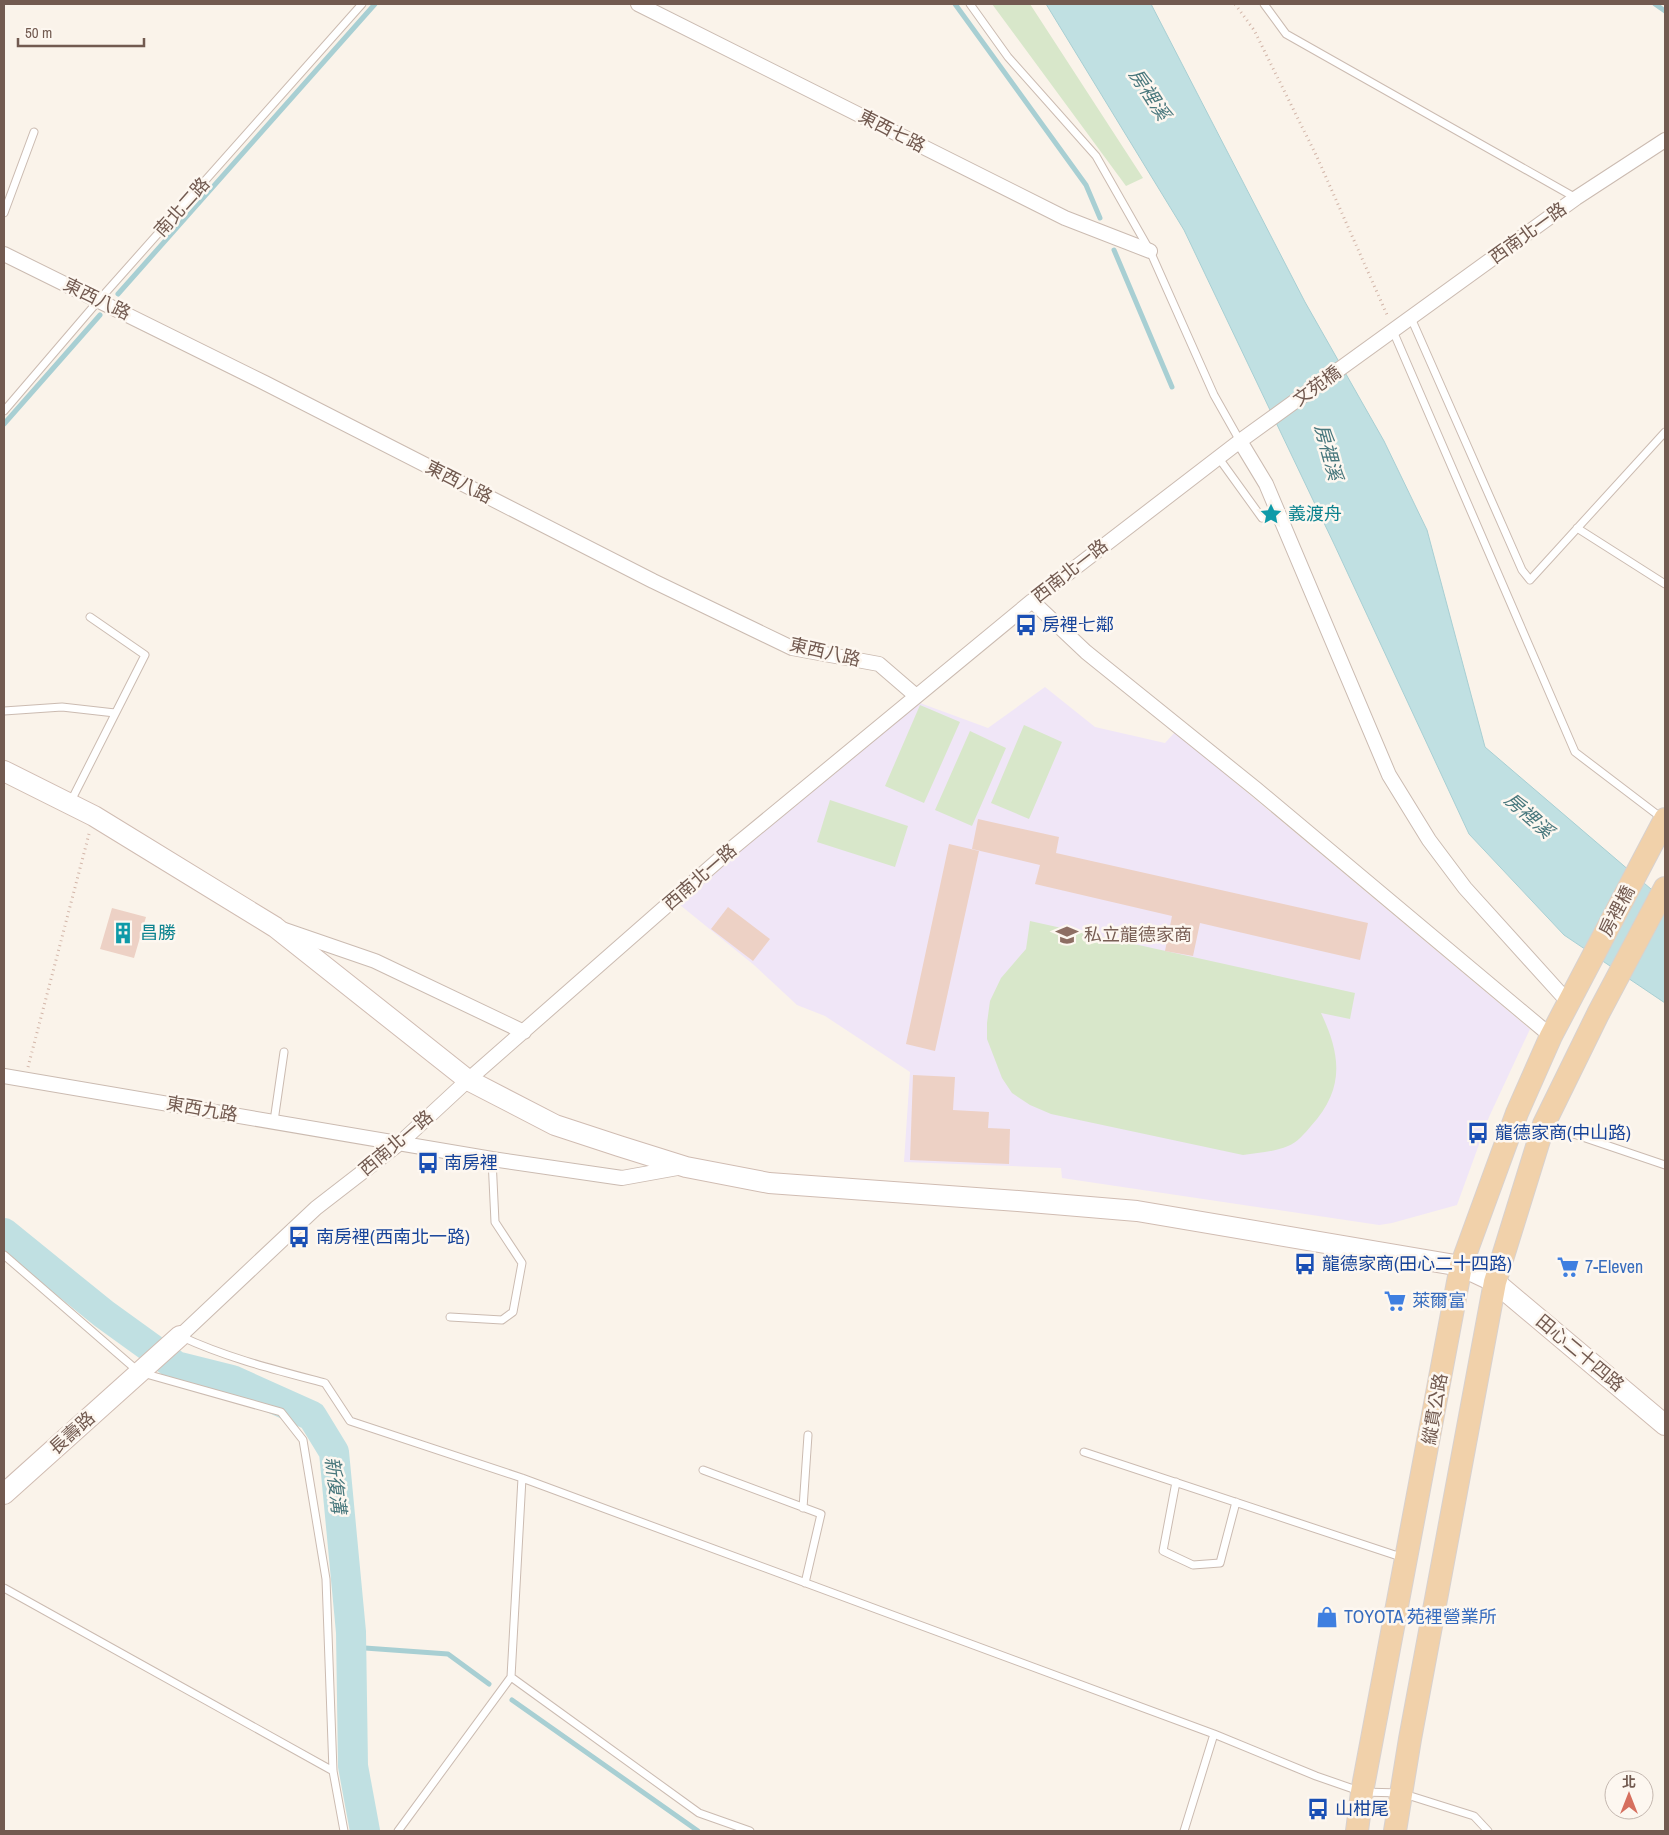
<svg xmlns="http://www.w3.org/2000/svg" width="1669" height="1835" viewBox="0 0 1669 1835" font-family="'Archivo Narrow','Noto Sans TC',sans-serif">
  <rect width="100%" height="100%" fill="#faf3ea"/>
  <path fill="#f0e6f7" d="M1045,687l50,40 70,16 10,-11 355,297 -41,88 -32,88 -65,18 -13,2 -317,-47 -1,-10 -157,-6 6,-90 -85,-56 -28,-11 -43,-40 -74,-60 64,-57 176,-145 68,25z"/>
  <path fill="#d8e7ca" d="M992,4h38l113,174 -17,8z
    M920,705l40,17 -36,81 -39,-17z
    M1024,725l38,17 -33,77 -38,-16z
    M970,731l36,17 -34,78 -37,-16z
    M830,800l78,26 -13,41 -78,-25z
    M1030,921l325,72 -5,26 -29,-6c20,42 24,76 -10,113 -6,7 -14,17 -23,20 -14,6 -30,7 -45,9l-192,-41 -21,-9 -18,-12 -10,-15 -15,-39v-16l3,-22 11,-23 25,-29z"/>
  <path fill="#c0e0e2" stroke="#a8cfd3" d="M1046,4h105l154,298 79,139 43,89 58,217 180,154v102l-101,-68 -95,-101 -134,-288 -151,-316z"/>
  <g fill="none" stroke-linecap="round" stroke-linejoin="round">
    <path stroke="#a8cfd3" stroke-width="5" d="M955,4l131,181 14,33
      M1655,4l10,7
      M1114,250l58,137
      M118,294l257,-290
      M4,424l96,-109
      M351,1647l97,7 41,30
      M512,1700l186,131"/>
    <path stroke="#c0e0e2" stroke-width="30" d="M4,1233l100,81 72,52 56,14 80,36 22,36 17,180 2,134 12,65"/>
  </g>
  <path fill="#edd1c5" d="M978,819l81,18 -3,16 312,70 -8,37 -160,-37 -7,33 -28,-5 7,-35 -137,-32 5,-19 -68,-16z
    M949,844l30,7 -44,200 -29,-7z
    M728,907l42,32 -17,22 -42,-32z
    M112,908l34,9 -12,41 -34,-9z
    M913,1075l42,2 -2,33 36,2 -1,16 22,1 -1,35 -99,-4z"/>
  <g fill="none" stroke-linecap="round" stroke-linejoin="round">
    <g stroke="#cbbbb1" stroke-width="9">
      <path id="lane" d="M970,4l38,53 88,99 54,95 64,144 26,46
        M1264,4l22,30 290,164
        M4,213l30,-81
        M1411,318l111,252 8,10 135,-148
        M1393,331l182,421 88,67
        M4,411l95,-111 263,-296
        M1218,457l44,61
        M1577,528l88,56
        M4,711l58,-4 53,6
        M71,801l74,-146 -55,-38
        M274,1121l10,-69
        M1547,1125l118,40
        M4,1255l135,117 142,40 22,28 23,139 7,192 11,60
        M450,1317l52,3 11,-8 9,-49 -27,-41 -3,-63
        M180,1336c47,22 96,34 145,47l25,38 172,57 692,256 102,42 46,16 39,1 73,23 14,15
        M1084,1452l320,106
        M703,1470l118,44 -16,69
        M1176,1482l-13,69 30,14 27,-2 16,-61
        M803,1508l5,-73
        M4,1588l329,183
        M511,1677l188,136 51,18
        M398,1831l113,-154 11,-199
        M1184,1831l30,-97"/>
    </g>
    <g stroke="#cbbbb1" stroke-width="16">
      <path id="street" d="M638,4l427,214 85,33
        M4,254l261,129 388,198 139,67 87,16 36,31
        M1240,441l26,43 123,291 40,65 36,48 104,115
        M1032,601l54,51 170,137 295,247
        M285,930l90,31 149,71
        M4,1076l488,83 130,19 61,-11
        M180,1336l136,-128 84,-65 68,-63 262,-230 302,-249 208,-160 336,-243 89,-58"/>
    </g>
    <g stroke="#d0bcb2" stroke-width="22">
      <path id="secondary" d="M4,771l90,45 181,111 193,153 87,45 64,21 67,21 83,16 249,18 119,10 324,55 34,16 170,143
        M4,1494l176,-158"/>
    </g>
    <g stroke="#d8d1ce" stroke-width="24">
      <path id="primary" d="M1357,1831l5,-39 99,-526 56,-153 34,-77 114,-217
        M1395,1831l15,-92 85,-457 49,-158 54,-110 67,-126"/>
    </g>
    <path stroke="#d2b5a8" stroke-width="3" stroke-dasharray="1 4" stroke-linecap="butt" d="M1235,4l19,26 63,127 71,160
      M28,1067l61,-233"/>
    <use href="#lane" stroke="#fff" stroke-width="7"/>
    <use href="#street" stroke="#fff" stroke-width="14"/>
    <use href="#secondary" stroke="#fff" stroke-width="20"/>
    <use href="#primary" stroke="#f1d1aa" stroke-width="22"/>
  </g>
  <defs>
    <g id="sight-bare" transform="scale(1.725)"><path d="M0-6L1.8-2.2L6-1.7L2.9 1.2L3.7 5.4L0 3.3L-3.7 5.4L-2.9 1.2L-6-1.7L-1.8-2.2Z" fill="#0f9aa8" stroke="#fdf7f0" stroke-width="2.5" paint-order="stroke"/></g>
    <g id="bus-bare" transform="scale(1.725)"><path d="M-5-6H5V4H4V6H2V4H-2V6H-4V4H-5ZM-3.5-4V0h7V-4ZM-3.5 1.2v1.5H-2V1.2ZM2 1.2v1.5H3.5V1.2Z" fill="#1a4fb4" stroke="#fdf7f0" stroke-width="2.5" paint-order="stroke"/></g>
    <g id="building-bare" transform="scale(1.725)"><path d="M-4-6H4V6H1V3H-1V6H-4ZM-2.5-4.3h1.7v1.8h-1.7ZM.8-4.3h1.7v1.8H.8ZM-2.5-1h1.7V.8h-1.7ZM.8-1h1.7V.8H.8Z" fill="#0f9aa8" stroke="#fdf7f0" stroke-width="2.5" paint-order="stroke"/></g>
    <g id="school-bare" transform="scale(1.725)"><path d="M0-5L7-2L0 1L-7-2ZM-4 1L0 2.5L4 1V4Q0 6-4 4Z" fill="#8d6e63" stroke="#fdf7f0" stroke-width="2.5" paint-order="stroke"/></g>
    <g id="supermarket-bare" transform="scale(1.725)"><path d="M-6-5.5h2.5l.6 2H6L4.5 2H-2.5L-4.4-4H-6ZM-1.5 3.2a1.3 1.3 0 1 0 .1 0ZM3 3.2a1.3 1.3 0 1 0 .1 0Z" fill="#3f7fe0" stroke="#fdf7f0" stroke-width="2.5" paint-order="stroke"/></g>
    <g id="shop-bare" transform="scale(1.725)"><path d="M-5-2.5h2.3a2.7 3.5 0 0 1 5.4 0H5L5.5 6h-11ZM-1.5-2.5h3a1.5 2.3 0 0 0-3 0Z" fill="#3f7fe0" stroke="#fdf7f0" stroke-width="2.5" paint-order="stroke"/></g>
  </defs>
  <g fill-rule="evenodd">
    <use href="#sight-bare" x="1271" y="514"/>
    <use href="#bus-bare" x="1026" y="625"/>
    <use href="#building-bare" x="123" y="933"/>
    <use href="#school-bare" x="1067" y="935"/>
    <use href="#bus-bare" x="1478" y="1133"/>
    <use href="#bus-bare" x="428" y="1163"/>
    <use href="#bus-bare" x="299" y="1237"/>
    <use href="#bus-bare" x="1305" y="1264"/>
    <use href="#supermarket-bare" x="1568" y="1267"/>
    <use href="#supermarket-bare" x="1395" y="1301"/>
    <use href="#shop-bare" x="1327" y="1617"/>
    <use href="#bus-bare" x="1318" y="1809"/>
  </g>
  <g text-anchor="middle" stroke-width="5" stroke-linejoin="round" paint-order="stroke">
    <g font-size="18" fill="#725a50" stroke="#fdf7f0">
      <text transform="translate(892 131) rotate(27)" y="6">東西七路</text>
      <text transform="translate(182 207) rotate(-48)" y="6">南北二路</text>
      <text transform="translate(1528 233) rotate(-36)" y="6">西南北一路</text>
      <text transform="translate(97 299) rotate(26)" y="6">東西八路</text>
      <text transform="translate(1317 386) rotate(-36)" y="6">文苑橋</text>
      <text transform="translate(459 482) rotate(27)" y="6">東西八路</text>
      <text transform="translate(1070 571) rotate(-38)" y="6">西南北一路</text>
      <text transform="translate(825 652) rotate(13)" y="6">東西八路</text>
      <text transform="translate(700 877) rotate(-41)" y="6">西南北一路</text>
      <text transform="translate(1617 911) rotate(-62)" y="6">房裡橋</text>
      <text transform="translate(202 1109) rotate(10)" y="6">東西九路</text>
      <text transform="translate(396 1143) rotate(-40)" y="6">西南北一路</text>
      <text transform="translate(1580 1353) rotate(40)" y="6">田心二十四路</text>
      <text transform="translate(1435 1409) rotate(-80)" y="6">縱貫公路</text>
      <text transform="translate(72 1433) rotate(-42)" y="6">長壽路</text>
    </g>
    <g font-size="18" fill="#0d838f" stroke="#fdf7f0" text-anchor="start">
      <text x="1288" y="520">義渡舟</text>
      <text x="140" y="939">昌勝</text>
    </g>
    <g font-size="18" fill="#164399" stroke="#fdf7f0" text-anchor="start">
      <text x="1042" y="631">房裡七鄰</text>
      <text x="1495" y="1139">龍德家商(中山路)</text>
      <text x="444" y="1169">南房裡</text>
      <text x="316" y="1243">南房裡(西南北一路)</text>
      <text x="1322" y="1270">龍德家商(田心二十四路)</text>
      <text x="1335" y="1815">山柑尾</text>
    </g>
    <g font-size="18" fill="#785e54" stroke="#fdf7f0" text-anchor="start">
      <text x="1084" y="941">私立龍德家商</text>
    </g>
    <g font-size="18" fill="#366cbe" stroke="#fdf7f0" text-anchor="start">
      <text x="1585" y="1273">7-Eleven</text>
      <text x="1412" y="1307">萊爾富</text>
      <text x="1344" y="1623">TOYOTA 苑裡營業所</text>
    </g>
    <g font-size="19" font-style="italic" fill="#48777c" stroke="#fdf7f0">
      <text transform="translate(1150 94) rotate(57)" y="7">房裡溪</text>
      <text transform="translate(1329 452) rotate(75)" y="7">房裡溪</text>
      <text transform="translate(1529 815) rotate(42)" y="7">房裡溪</text>
      <text transform="translate(336 1485) rotate(83)" y="7">新復溝</text>
    </g>
  </g>
  <rect width="1669" height="1835" fill="none" stroke="#725a50" stroke-width="10"/>
  <g transform="translate(1629 1795)"><circle r="24" fill="#fdf7f0" stroke="#c5b8b0"/>
  <path d="M0-4L9 19L0 12L-9 19Z" fill="#d66f5e"/>
  <text y="-8" font-size="14" font-weight="bold" text-anchor="middle" fill="#725a50">北</text>
  </g>
  <path d="M18 38v8h126v-8" fill="none" stroke="#725a50" stroke-width="2.5"/>
  <text x="25" y="38" font-size="15" fill="#725a50" stroke="#fdf7f0" stroke-width="4" paint-order="stroke">50 m</text>
</svg>
